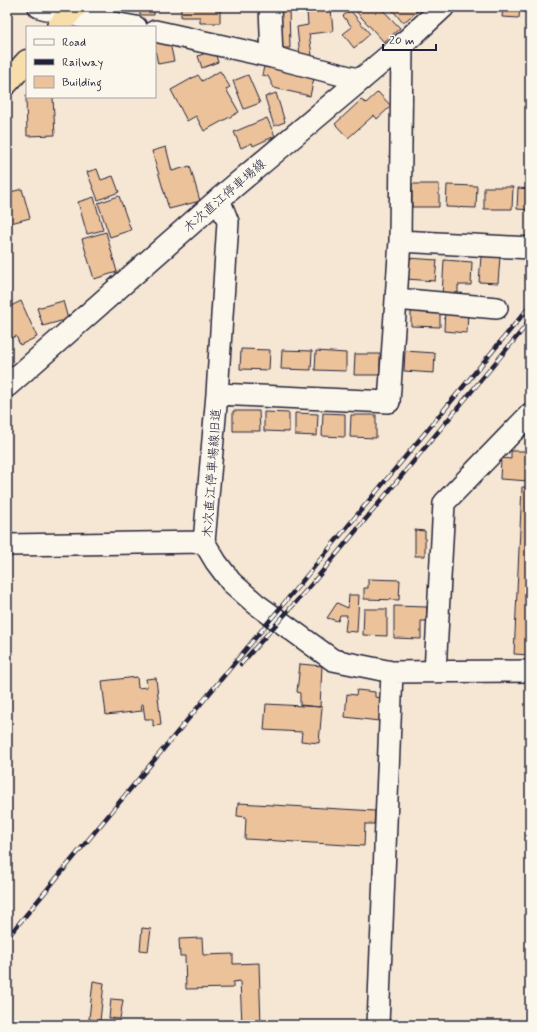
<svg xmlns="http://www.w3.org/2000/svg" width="537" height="1032" viewBox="0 0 537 1032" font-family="Mynerve,'Klee One',sans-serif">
  <rect width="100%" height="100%" fill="#f6e7d4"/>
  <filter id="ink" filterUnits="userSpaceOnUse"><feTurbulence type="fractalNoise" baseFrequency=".025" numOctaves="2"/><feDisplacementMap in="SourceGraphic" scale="8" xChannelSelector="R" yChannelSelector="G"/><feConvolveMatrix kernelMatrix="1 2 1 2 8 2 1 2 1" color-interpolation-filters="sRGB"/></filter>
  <g filter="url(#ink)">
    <path fill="#ecc29b" stroke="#22223b" d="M140,7h14v8h-14z
      M181,7h39v16h-20v-6h-19z
      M275,7h14l1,41h-15z
      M352,7h28l20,21 -16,14z
      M390,7h30l1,1 -18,15z
      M503,7h17l-1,11 -17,-1z
      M331,9l2,22 -24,3 3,21 -12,1 -3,-29 11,-2 -1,-13z
      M350,10l20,24 -16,14 -11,-14 9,-7 -9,-11z
      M169,39l5,22 -16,3 -3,-14v-8z
      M214,50l4,12 -16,6 -4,-12z
      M265,63l50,11 -5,22 -36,-8 -6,-12 -6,-1z
      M220,71l10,16 -4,2 13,23 -35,19 -8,-15 -9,5 -16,-31 27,-15 4,6z
      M248,75l12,28 -16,6 -11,-28z
      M378,92l13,14 -14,13 -3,-4 -26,23 -13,-14 26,-24 5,3z
      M276,93l9,29 -11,4 -9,-29z
      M26,96l27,1 2,38 -28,1z
      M267,118l8,18 -22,10 -1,-3 -11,5 -7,-16z
      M166,147l6,24 18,-5 10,35 -31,8 -17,-58z
      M97,169l4,11 12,-4 6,16 -21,8 -11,-28z
      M412,184h27v23h-27z
      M447,185l30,1 -1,22 -30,-1z
      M484,187h29l-1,22h-28z
      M518,188l12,1v21l-13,-1z
      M22,189l8,29 -23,6v-31z
      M119,196l12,34 -21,7 -12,-34z
      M94,197l9,33 -16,4 -9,-32z
      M106,232l11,40 -23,7 -12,-40z
      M481,256l19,1 -2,26 -19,-1z
      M408,258l29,2 -2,21 -29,-2z
      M444,260l28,2 -1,23h-13v12l-16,-1z
      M21,301l16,36 -17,8 -4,-9 -9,4v-32z
      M63,301l5,18 -25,7 -6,-18z
      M411,305h29v22l-29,-1z
      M445,308l23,2 -1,23 -23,-2z
      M241,349l29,1 -1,20 -29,-1z
      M282,350l30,1 -1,19 -30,-1z
      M316,351l30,2v18l-31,-1z
      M405,351l30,2 -1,20 -30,-2z
      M355,354h25v21h-26z
      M233,411h26l1,20h-27z
      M264,412l25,1v19l-25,-1z
      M295,413l23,1 -1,22 -22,-1z
      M323,413l22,1v23l-23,-1z
      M351,415h25v23l-26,-1z
      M511,451h19l-1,30 -29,-2 1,-21 10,1z
      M522,487h8v168l-16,-1z
      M415,530l10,1v25h-10z
      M368,579l32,1 -1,20 -35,-1v-11h4z
      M349,595h10l-2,37 -12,-1 2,-16h-7l-2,6 -11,-3 10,-15 11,5z
      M394,606l33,1 -1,14h-5v18l-27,-1z
      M364,609h23v27l-24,-1z
      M300,664l22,2 -2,41 -20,-2v-12l-3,-1z
      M137,677l1,11 9,-1 -1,-8 10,-1 5,47 -8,1v-7h-8l-2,-15h-2l1,7 -36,4 -4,-34z
      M357,690l18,2v5l7,1 -3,23 -34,-4 2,-23 9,1z
      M266,704l56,3 -3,36 -18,-2 1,-9 -38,-2z
      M238,803l137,8 -1,13h-9l-1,22 -119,-7 1,-22 -9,-1z
      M142,928l9,1 -3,22 -8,-1z
      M202,938l1,17 30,-1v10l26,-1 2,62h-19l-2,-44 -7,1v6l-47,1 -1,-33h-5l-1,-17z
      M93,981l11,2 -4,38 -11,-2z
      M111,999l12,1 -3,19 -11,-1z"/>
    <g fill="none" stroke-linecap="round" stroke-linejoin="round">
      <g stroke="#22223b" stroke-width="24">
        <path id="street" d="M39,7l30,8 67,12
          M270,7l2,50
          M155,31l117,26 89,23
          M219,199l9,23 -11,172 -13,148 12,20 15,20 25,22 77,56 59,12 138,-1
          M400,241l130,7
          M396,299l101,9
          M217,394l172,8 11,-161 2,-196
          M7,545l197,-3
          M435,672l9,-169 86,-89
          M378,1025l14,-353"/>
      </g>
      <g stroke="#22223b" stroke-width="25">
        <path id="secondary" d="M7,386l212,-187 183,-154 41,-38"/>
      </g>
      <g stroke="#22223b" stroke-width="25">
        <path id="highway" d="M58,27l17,-20
          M7,83l20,-22"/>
      </g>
      <use href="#street" stroke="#fbf7ec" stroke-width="21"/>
      <use href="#secondary" stroke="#fbf7ec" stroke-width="22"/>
      <use href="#highway" stroke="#f8deab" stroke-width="22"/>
      <g stroke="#22223b" stroke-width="4.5">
        <path id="rail" d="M241,664l70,-79 219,-264
          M7,938l523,-632"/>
      </g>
      <use href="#rail" stroke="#fbf7ec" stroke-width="3" stroke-dasharray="9" stroke-linecap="butt"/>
    </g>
  </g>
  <g text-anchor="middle" stroke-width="3" stroke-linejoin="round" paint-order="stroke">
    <g font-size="13" fill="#22223b" stroke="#fbf7ec">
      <text transform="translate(224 195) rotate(-41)" y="5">木次直江停車場線</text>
      <text transform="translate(211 473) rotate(-86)" y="5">木次直江停車場線旧道</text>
    </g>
  </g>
  <rect width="537" height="1032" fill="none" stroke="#fbf7ec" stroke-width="24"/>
  <rect x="12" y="12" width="513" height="1008" fill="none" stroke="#22223b" stroke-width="1.5" filter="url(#ink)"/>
  <rect x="26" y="26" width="130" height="72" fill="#fbf7ec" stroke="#a4a2a5"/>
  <rect x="34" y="39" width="20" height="6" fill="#fbf7ec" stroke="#a4a2a5"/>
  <text x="62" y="46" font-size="12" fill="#22223b">Road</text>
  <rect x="34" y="59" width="20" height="6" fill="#22223b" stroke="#a4a2a5"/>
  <text x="62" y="66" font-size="12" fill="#22223b">Railway</text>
  <rect x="34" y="76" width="20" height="12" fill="#ecc29b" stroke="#a4a2a5"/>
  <text x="62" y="86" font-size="12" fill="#22223b">Building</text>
  <path d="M383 44v6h53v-6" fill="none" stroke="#22223b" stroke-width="2"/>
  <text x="389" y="44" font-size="12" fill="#22223b" stroke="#fbf7ec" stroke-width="3" paint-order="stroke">20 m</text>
</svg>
